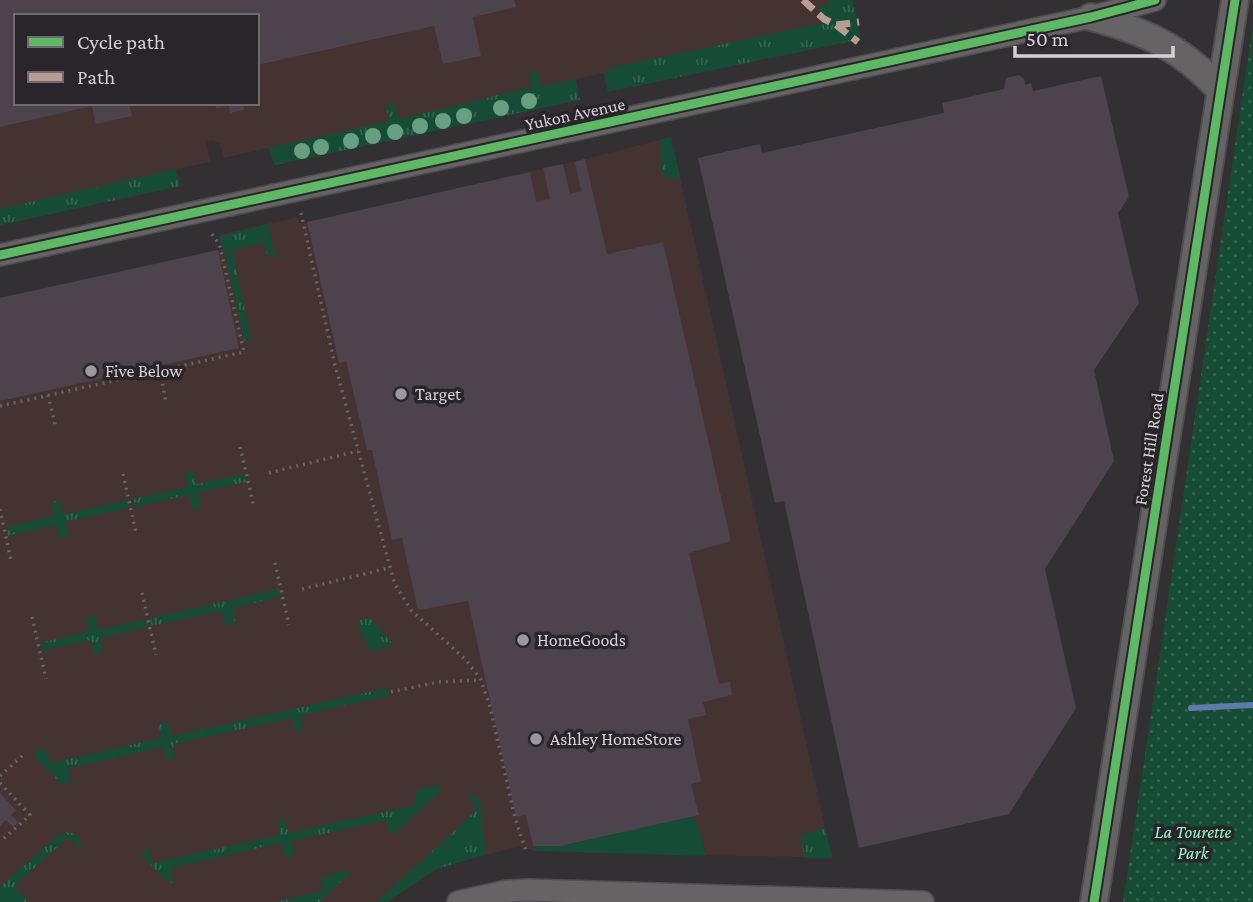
<svg xmlns="http://www.w3.org/2000/svg" width="1253" height="902" viewBox="0 0 1253 902" font-family="'Crimson Pro',serif">
  <defs>
    <pattern id="grass-tufts" width="24" height="20" patternUnits="userSpaceOnUse" patternTransform="scale(1.75)"><rect width="24" height="20" fill="#144c35"/><path d="M3 7l-1-3M5 7V3M7 7l1-3M15 17l-1-3M17 17v-4M19 17l1-3" fill="none" stroke="#356551"/></pattern>
    <pattern id="park-dots" width="8" height="8" patternUnits="userSpaceOnUse" patternTransform="scale(1.75)"><rect width="8" height="8" fill="#144c35"/><path d="M2 2h.1M6 6h.1" fill="none" stroke="#356551" stroke-width="1.8" stroke-linecap="round"/></pattern>
  </defs>
  <rect width="100%" height="100%" fill="#333033"/>
  <path fill="#443330" fill-rule="evenodd" d="M0,0h851l10,39 -253,53 -5,-19 -27,6 4,21 -305,65 -7,-17 -45,10 -3,-15 -8,-3 -6,1 4,21 -34,7 4,17 -180,39zM16,16h241v87h-241z
    M671,137l161,721 -298,-7 -15,-5 -79,21 -53,35h-387v-604l223,-49 -4,-14 79,-18 2,7 285,-65z"/>
  <path fill="url(#grass-tufts)" d="M828,0h24l9,39 -253,53 -4,-19 6,-2v-3l212,-45 -3,-16 10,-3z
    M533,71l4,2 4,13 34,-7 5,21 -305,65 -7,-17 121,-27 -3,-15 5,-3 3,1 5,15 133,-32 -3,-11z
    M671,137l9,41 -9,2 -9,-6 -2,-34z
    M175,169l5,17 -180,39v-16z
    M268,224l7,33h-8l-3,-14 -32,7 19,89 -7,2 -20,-92 -6,-12z
    M190,471l3,1 4,12 47,-10 2,8 -48,10 3,14 -4,3 -5,-1 -3,-13 -55,12 -2,-8 56,-12 -3,-13z
    M57,500l3,2 3,13 64,-15 2,8 -64,14 3,13 -5,4 -4,-1 -3,-13 -48,11 -2,-9 48,-11 -2,-13z
    M279,589l1,8 -47,11 2,12 -2,5 -8,-1 -3,-13 -70,15 -2,-8z
    M91,616l4,1 3,13 48,-11 1,8 -47,11 2,13 -3,3 -6,-1 -3,-13 -48,11 -2,-8 48,-11 -2,-13z
    M370,618l22,25 -1,4 -21,4 -5,-15h-4l-2,-16z
    M387,688l2,8 -88,19 1,16h-7l-3,-13 -104,23 -15,3 2,13 -2,3 -6,-1 -4,-12 -94,21 2,13 -9,4 -29,-30 2,-4 10,-2 6,14 110,-25 -2,-13 4,-3 5,2 4,12z
    M436,785l5,3 -1,4 -47,42 -3,-2 -4,-12 -94,21 2,13 -6,4 -3,-2 -4,-13 -111,25 3,14 -3,2 -29,-29 2,-5 5,-1 5,14 127,-28 -2,-13 5,-4 6,15 127,-28 -1,-14z
    M472,794l8,5 6,55 -52,16 -47,32h-10l100,-92 -8,-12z
    M825,827l7,31h-27l-5,-22z
    M64,832l9,1 9,9v5h-4l-9,-10 -55,49 14,16h-28v-15l57,-51z
    M347,870l2,2 -1,3 -29,27h-45l49,-11 -1,-14z"/>
  <path fill="url(#park-dots)" d="M1253,23v879h-130l16,-106z"/>
  <path fill="#144c35" d="M692,816l7,13 7,27 -172,-5 -1,-5h27z"/>
  <g fill="none" stroke-linecap="round" stroke-linejoin="round">
    <path stroke="#607aad" stroke-width="6" d="M1191,708l62,-3"/>
  </g>
  <path fill="#4d434d" d="M0,0h514l2,7 -43,10 8,39 -38,8 -9,-38 -177,39v-49h-241v87h113l3,13 -36,8 -4,-18 -92,21z
    M1019,75l5,4 1,6 6,-2 2,8 68,-15 28,121 -11,16 21,90 -45,67 20,91 -69,108 31,139 -67,106 -150,34 -75,-347 -9,2 -77,-345 62,-14 2,9 182,-40 -2,-10 62,-14 2,-11z
    M214,103h29l1,7 -14,3 -1,-7 -13,2z
    M585,159l22,95 56,-12 68,299 -42,12 30,131 11,-2 2,13 -29,7 3,13 -18,4 13,62 -10,3 8,31 -139,31h-27l-7,-31 -10,2 -48,-216 -50,9 -16,-72 -10,2 -20,-90h-5l-21,-89 -7,2 -32,-141 223,-50 6,30 14,-3 -7,-31 20,-4 7,30 11,-3 -6,-29z
    M218,250l21,98 -239,53v-103z
    M0,793l16,17 -5,5 7,7 -5,5 -7,-7 -6,6z"/>
  <g fill="none" stroke-linecap="round" stroke-linejoin="round">
    <g stroke="#4f4d4f" stroke-width="24">
      <path id="minor" d="M0,255l1091,-238 64,-17
        M458,902l49,-11 22,-1 394,12"/>
    </g>
    <g stroke="#4f4d4f" stroke-width="30">
      <path id="tertiary" d="M1091,17c54,14 91,31 129,73
        M1094,902l141,-902"/>
    </g>
    <path stroke="#666466" stroke-width="3.5" stroke-dasharray="2 5" stroke-linecap="butt" d="M301,213l34,152 60,220 16,25 55,50 15,20 9,27 25,111 11,33
      M160,370l6,33
      M48,395l8,33
      M0,406l244,-54 -23,-101 -2,-7 -8,-11
      M240,447l14,60
      M269,473l89,-22
      M123,474l13,59
      M0,509l11,52
      M275,563l14,62
      M302,589l87,-21
      M142,593l14,62
      M32,617l14,62
      M391,692l47,-10 43,-2
      M0,776l23,-21
      M0,783l30,32 -30,27"/>
    <use href="#minor" stroke="#666365" stroke-width="21"/>
    <use href="#tertiary" stroke="#666365" stroke-width="26"/>
    <path stroke="#b99d93" stroke-width="7" stroke-dasharray="14 7" stroke-linecap="butt" d="M803,0l21,19 12,6 23,-3
      M836,25l22,17"/>
    <g stroke="#2a252a" stroke-width="13">
      <path id="cycleway" d="M0,255l1091,-238 64,-17
        M1094,902l141,-902"/>
    </g>
    <use href="#cycleway" stroke="#5cba63" stroke-width="9"/>
  </g>
  <g fill="#689f83">
    <circle cx="529" cy="101" r="8"/>
    <circle cx="501" cy="108" r="8"/>
    <circle cx="464" cy="116" r="8"/>
    <circle cx="443" cy="121" r="8"/>
    <circle cx="420" cy="126" r="8"/>
    <circle cx="395" cy="132" r="8"/>
    <circle cx="373" cy="136" r="8"/>
    <circle cx="351" cy="141" r="8"/>
    <circle cx="321" cy="147" r="8"/>
    <circle cx="302" cy="151" r="8"/>
  </g>
  <g fill="#9c999c" stroke="#2a252a" stroke-width="2.5">
    <circle cx="91" cy="371" r="7"/>
    <circle cx="401" cy="394" r="7"/>
    <circle cx="523" cy="640" r="7"/>
    <circle cx="536" cy="739" r="7"/>
  </g>
  <g text-anchor="middle" stroke-width="7" stroke-linejoin="round" paint-order="stroke">
    <g font-size="18" fill="#d5d1d5" stroke="#2a252a">
      <text transform="translate(575 114) rotate(-12)" y="6">Yukon Avenue</text>
      <text transform="translate(1149 449) rotate(-81)" y="6">Forest Hill Road</text>
    </g>
    <g font-size="18" fill="#d5d1d5" stroke="#2a252a" text-anchor="start">
      <text x="105" y="377">Five Below</text>
      <text x="415" y="400">Target</text>
      <text x="537" y="646">HomeGoods</text>
      <text x="550" y="745">Ashley HomeStore</text>
    </g>
    <g font-size="18" font-style="italic" fill="#93fac5" stroke="#2a252a">
      <text x="1193" y="838">La Tourette<tspan x="1193" dy="21">Park</tspan></text>
    </g>
  </g>
  <rect x="14" y="14" width="245" height="91" fill="#2a252a" stroke="#6e6a6e" stroke-width="2"/>
  <rect x="28" y="37" width="35" height="10" fill="#5cba63" stroke="#6e6a6e" stroke-width="2"/>
  <text x="77" y="49" font-size="21" fill="#d5d1d5">Cycle path</text>
  <rect x="28" y="72" width="35" height="10" fill="#b99d93" stroke="#6e6a6e" stroke-width="2"/>
  <text x="77" y="84" font-size="21" fill="#d5d1d5">Path</text>
  <path d="M1015 46v10h158v-10" fill="none" stroke="#d5d1d5" stroke-width="3.5"/>
  <text x="1026" y="46" font-size="21" fill="#d5d1d5" stroke="#2a252a" stroke-width="5" paint-order="stroke">50 m</text>
</svg>
